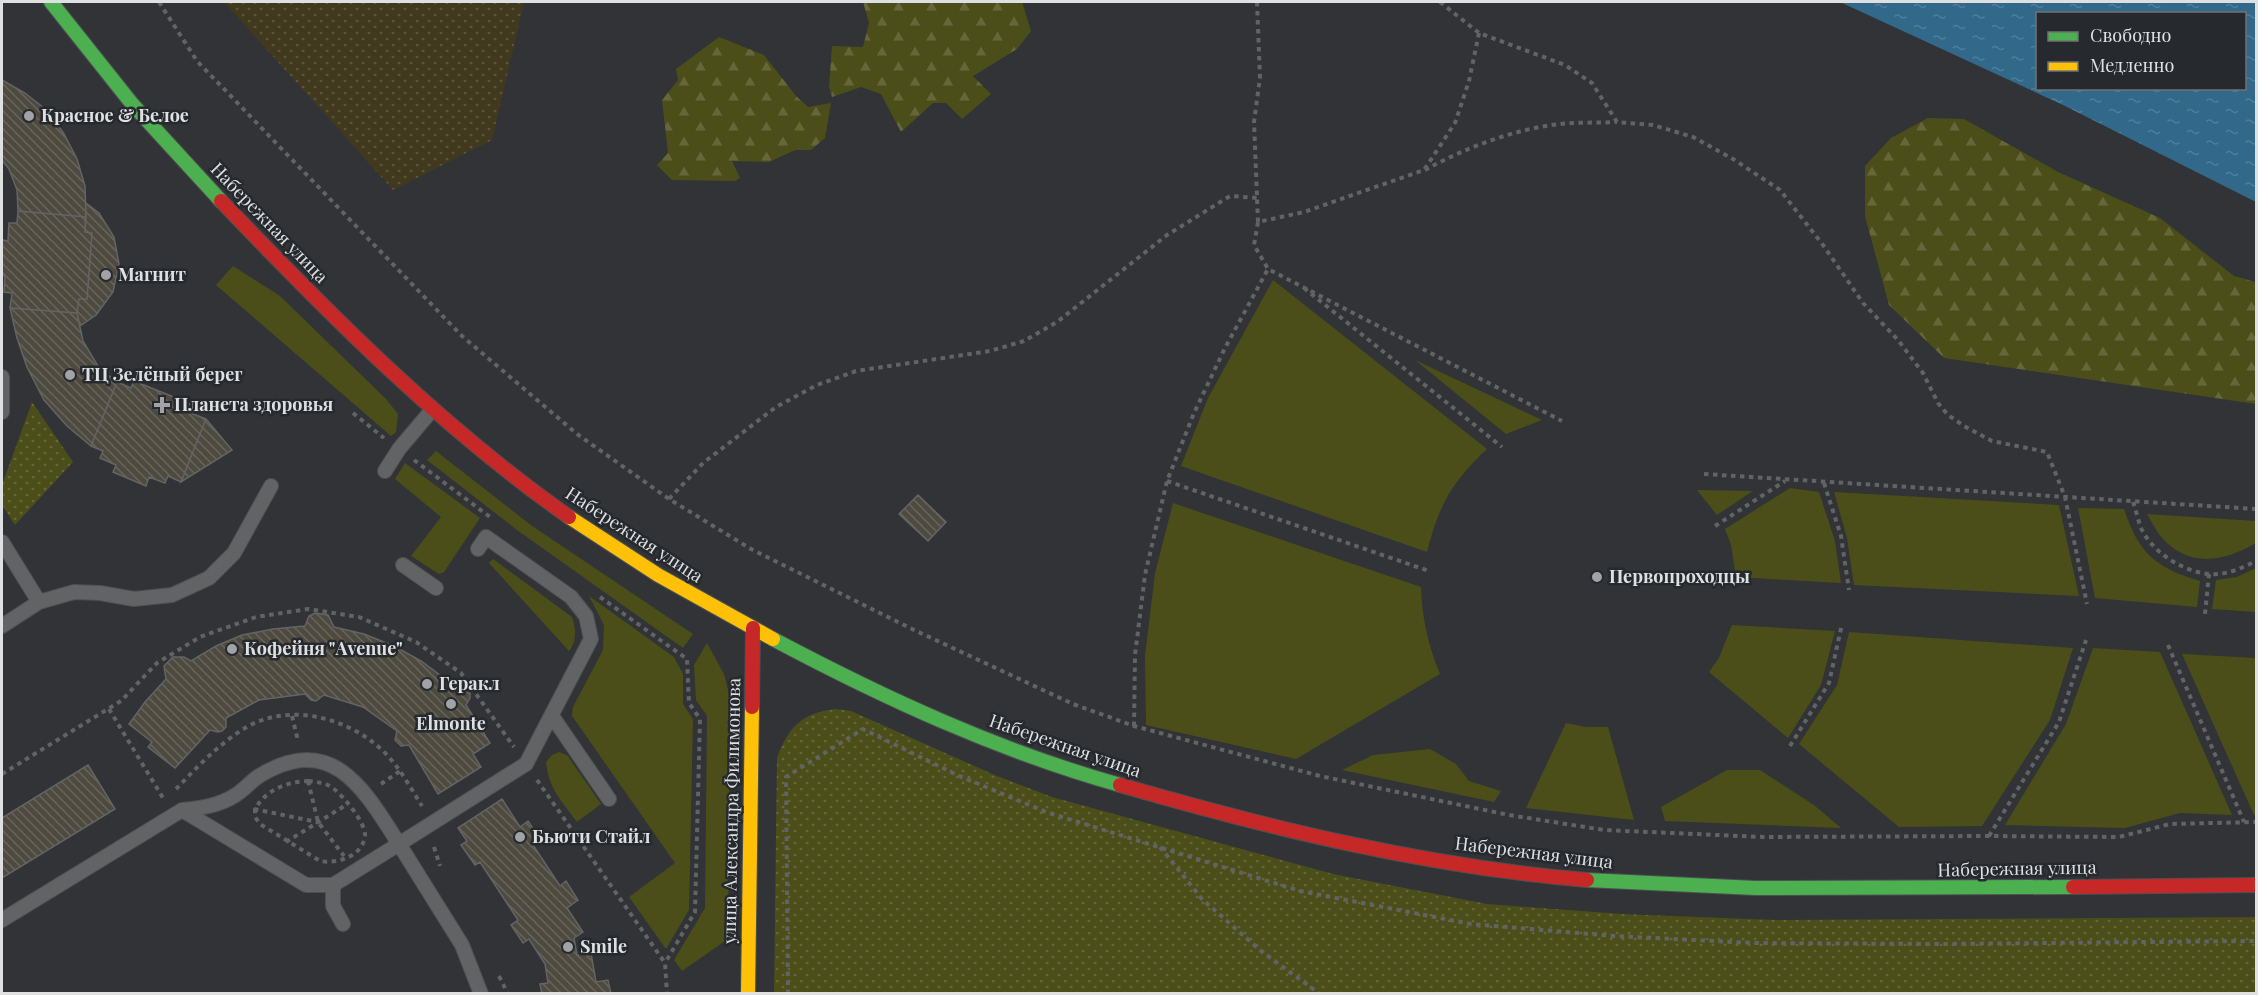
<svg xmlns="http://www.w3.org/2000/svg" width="2258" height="995" viewBox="0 0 2258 995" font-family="'Playfair Display',serif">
  <defs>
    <pattern id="forest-firs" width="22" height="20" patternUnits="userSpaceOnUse" patternTransform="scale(1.5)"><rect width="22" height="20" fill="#4c4e19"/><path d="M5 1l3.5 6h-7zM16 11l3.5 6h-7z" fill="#65673a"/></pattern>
    <pattern id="sand-dots" width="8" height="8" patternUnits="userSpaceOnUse" patternTransform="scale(1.5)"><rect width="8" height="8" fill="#41391e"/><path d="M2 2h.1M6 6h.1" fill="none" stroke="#5c553e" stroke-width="1.8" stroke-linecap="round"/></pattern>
    <pattern id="park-dots" width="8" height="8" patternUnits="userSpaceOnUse" patternTransform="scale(1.5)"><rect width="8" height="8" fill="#4c4e19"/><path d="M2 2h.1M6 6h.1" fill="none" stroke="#65673a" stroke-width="1.8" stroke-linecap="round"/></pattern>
    <pattern id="water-ripples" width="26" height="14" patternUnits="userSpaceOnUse" patternTransform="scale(1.5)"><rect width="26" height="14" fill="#32698a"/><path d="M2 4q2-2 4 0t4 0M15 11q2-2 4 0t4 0" fill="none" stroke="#4f7e9a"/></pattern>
    <pattern id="building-back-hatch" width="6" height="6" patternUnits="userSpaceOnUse" patternTransform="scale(1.5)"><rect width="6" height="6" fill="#4e4a40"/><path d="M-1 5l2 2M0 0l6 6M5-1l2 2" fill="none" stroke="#67645b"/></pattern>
  </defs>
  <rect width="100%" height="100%" fill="#313336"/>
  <path fill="#4c4e19" d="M233,266l47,30 106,103 12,15 -2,18 -5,4 -175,-151z
    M1273,280l214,169c-36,34 -48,56 -60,103l-246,-86 27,-68z
    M1415,360l127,60 -36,14z
    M436,451l96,75 161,108 -10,14 -166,-118 -90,-70z
    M405,463l75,55 -36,54 -5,2 -28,-18 30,-39 -46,-38z
    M1790,488l29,4 16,49 6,42 -105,-6 -5,-32 -6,-16z
    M1697,490l56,1 -36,24z
    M1834,492l225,13 20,91 -225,-11 -7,-47z
    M1173,503l248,84c1,31 7,58 19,87l-144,85 -150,-34 -1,-69 10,-83z
    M2078,508l46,1c15,45 32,59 76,72l-3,26 -102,-9z
    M2147,514l109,7v22c-31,18 -66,26 -94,-5 -6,-7 -10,-16 -15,-24z
    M493,559l79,58c4,12 5,24 -3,34l-80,-88z
    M2256,568v44l-44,-3 4,-29 21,-3z
    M589,596l85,61 9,17v30l10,15 -4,191 -23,39 -37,-52 46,-34 -103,-147 1,-9 30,-57 1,-25z
    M1732,625l103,6 -14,54 -33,53 -79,-66 10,-14z
    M1849,632l224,16 -23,72 -68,106 -83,1 -100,-83 38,-59z
    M707,643l17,31 6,24 -2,241 -46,32 -8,-11 31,-52 2,-192 -11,-16 -2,-35z
    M2093,648l67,4 72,163 -52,-2 -55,15 -120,-3 61,-101z
    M2182,654l74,4v157h-2z
    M1566,723l20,4h22l26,93 -108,-12z
    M1430,749l26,15 13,17 32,10 -7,11 -152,-32 31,-15z
    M559,752l8,3 34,49 -24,18c-16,-22 -28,-33 -31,-60l6,-7z
    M1727,770h33l54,35 27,23 -176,-7 -4,-14z"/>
  <path fill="url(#forest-firs)" d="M863,2h159l9,29 -14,18 -44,27 18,18 -29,25 -16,-16h-13l-32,29 -20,-38 -20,-7 -29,10 -3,-10 3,-41 31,1 6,-24z
    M719,37l45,18 32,41 12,11 23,-4 -6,35 -14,12h-16l-26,12 -37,-1 8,17 -5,3 -63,-1 -15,-15 11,-12 -6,-53 16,-20 -2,-11z
    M1928,118l36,1 94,53 102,46 74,58 22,6v122l-312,-46 -55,-53 -24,-89v-50l26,-28z"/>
  <path fill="url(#sand-dots)" d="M224,2h300l-32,138 -99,50z"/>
  <path fill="url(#park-dots)" d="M32,402l41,60 -58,63 -13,-20v-20z
    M835,709l16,2 146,65 55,21 281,77 154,30 135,10 154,6 480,-3v76h-1482l3,-235c11,-30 24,-45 58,-49z"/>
  <path fill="url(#water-ripples)" fill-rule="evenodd" d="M1840,2h416v200l-193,-97zM2038,14h206v74h-206z"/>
  <path fill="url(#building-back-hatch)" stroke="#646465" stroke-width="1.5" d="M2,80l23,13 24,19 15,22 13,25 8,27 1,31 -68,-6 -1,-21 -8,-21 -7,-9z
    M86,203l13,10 15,24 5,27 -6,28 -17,23 -16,11 -3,-13 2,-14h8l5,-66 -7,-1z
    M18,211l68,6 -1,15 7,1 -5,66h-8l-2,14 -67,-5 2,-15 -8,-1 1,-16 -3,-1v-35l6,1 1,-18h8z
    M10,308l67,5 6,28 16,27 18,14 -26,64 -24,-20 -23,-26 -17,-33 -10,-29z
    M134,381l62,25 -3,8 13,5 -25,63 -13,-6 -3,7 -16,-6 -3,9 -33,-14 3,-7 -16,-7 3,-7 -12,-5 26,-64 14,6z
    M206,419l26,31 -51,32z
    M918,495l28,27 -18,19 -29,-27z
    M315,613l13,2 6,12 30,7 30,12 27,15 27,20h14l6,4 2,6v7l-4,7 24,38 -17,11 8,13 -43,27 -29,-49 -8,1 -6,-6 2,-9 -34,-24 -39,-12 -8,6 -5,-1 -6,-6 -46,6 -33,18v9l-4,4 -4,1 -8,-2 -35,38 -27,-21 4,-5 -23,-18 16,-22 21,-23 -2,-13 9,-9h11l7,4 25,-15 26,-11 31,-6 32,-3 4,-10z
    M88,765l27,44 -113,69v-60z
    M502,799l18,28 8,-6 11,16 -8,5 29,44 6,-5 12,19 -11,8 16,24 -9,6 3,17 14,-2 5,29 12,-2 3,14h-69l-2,-10 8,-1 -3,-19 -16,-25 -6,4 -12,-18 7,-5 -38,-58 -5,3 -14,-20 6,-4 -9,-13z"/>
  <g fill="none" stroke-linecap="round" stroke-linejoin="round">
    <g stroke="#4d4f51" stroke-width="16">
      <path id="lane" d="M2,377v35
        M385,471l14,-22 33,-39
        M2,542l37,60 -37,24
        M403,565l33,23
        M39,602l35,-10 26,1 34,6 38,-4 37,-17 25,-25 37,-67
        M552,716l57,83
        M182,810c18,-2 36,-4 52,-14 9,-5 16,-14 25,-20 73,-45 105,13 140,68l127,-80 65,-125 -5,-23 -15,-19 -85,-60 -8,12
        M333,885v21l10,18
        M2,920l180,-110 124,75h27l66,-41 63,101 19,49"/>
    </g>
    <g stroke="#4d4f51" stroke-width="16">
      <path id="fast" d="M51,2l82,103 88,96
        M773,639c111,59 226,112 347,146
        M1587,880l168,8 318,-1"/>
    </g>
    <g stroke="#4d4f51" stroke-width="16">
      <path id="slow" d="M569,517l89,58 115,64
        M748,994l4,-287"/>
    </g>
    <g stroke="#4d4f51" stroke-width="16">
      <path id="jam" d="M221,201c108,113 220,226 348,316
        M752,707l1,-79
        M1120,785c152,44 309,82 467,95
        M2073,887l183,-2"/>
    </g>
    <path stroke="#616365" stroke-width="4" stroke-dasharray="4.5 4.5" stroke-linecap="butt" d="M159,2l38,59 265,275 115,98 92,65 82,50 161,80 161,75 61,22 186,50 189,39 95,15 159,7 226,-1 130,1 51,-13 86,-2
      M1257,2l3,76 -6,44 4,100
      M1440,2l39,31 86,32 27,18 25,39 36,3 40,12 40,22 47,31 43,55 40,58 35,37 25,33 15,30 10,12 16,11 28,15 55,11 18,45 22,107
      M1479,33l-10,48 -14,42 -31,47 -120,42 -46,10 -4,23 14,24 294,152
      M1425,170c40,-22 89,-41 135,-46 18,-2 37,-1 56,-2
      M1304,288l198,159
      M353,413l31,25
      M414,460l76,57
      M1704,474l552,35
      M1167,481l262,90
      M1824,483l17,53 8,54
      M669,499l34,-36 73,-56 41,-22 39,-14 134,-20 34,-10 33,-19 110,-87 63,-39 28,2
      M2133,502c3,8 5,18 8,26 11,24 41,43 67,46 17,2 34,-6 48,-13
      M1715,526l70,-45
      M600,597l87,62 2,44 11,16 -5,193 -30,51
      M2205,614l4,-40
      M2168,645l76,177
      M109,709l54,89
      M292,716l6,25
      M1134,726l1,-71 10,-80 22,-94 27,-68 31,-65 43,-79
      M1790,746l39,-63 13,-59
      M2,774l119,-73 36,-38 43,-26 56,-20 52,-8 51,8 57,25 45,31 53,74
      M537,780l128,183 2,31
      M308,781c10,1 19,2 26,8 10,8 32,34 31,47 -3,21 -28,28 -45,25l-60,-37 -5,-7v-8c11,-19 31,-27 53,-28z
      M308,781l10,41 26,34
      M381,784l19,-13
      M176,789c21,-22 43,-45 69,-61 43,-26 102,-11 137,22 17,16 28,37 40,56
      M254,809l63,13
      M1989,836l70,-114 27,-82
      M286,842l60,-37
      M434,847l6,19
      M1160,847l42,52 59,52 59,43
      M499,976l9,18
      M788,994l-2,-217 77,-48 94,46 89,37 254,79 171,33 143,12 139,7 189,1 314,-3"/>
    <use href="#lane" stroke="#626365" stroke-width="14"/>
    <use href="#fast" stroke="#4caf50" stroke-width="14"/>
    <use href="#slow" stroke="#ffc107" stroke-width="14"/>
    <use href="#jam" stroke="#c62828" stroke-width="14"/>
  </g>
  <g fill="#a1a3a6" stroke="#26292d" stroke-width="2">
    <circle cx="29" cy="116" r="6"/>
    <circle cx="106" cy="275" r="6"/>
    <circle cx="70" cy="375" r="6"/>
    <path d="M159 396h6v6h6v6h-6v6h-6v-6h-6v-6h6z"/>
    <circle cx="1597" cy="577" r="6"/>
    <circle cx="232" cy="649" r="6"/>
    <circle cx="427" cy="684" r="6"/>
    <circle cx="451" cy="704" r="6"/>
    <circle cx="520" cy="837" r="6"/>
    <circle cx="568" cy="947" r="6"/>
  </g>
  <g text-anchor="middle" stroke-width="5" stroke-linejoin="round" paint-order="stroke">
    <g font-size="18" font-weight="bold" fill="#dee0e2" stroke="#26292d" text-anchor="start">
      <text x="41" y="122">Красное &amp; Белое</text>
      <text x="118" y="281">Магнит</text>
      <text x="82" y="381">ТЦ Зелёный берег</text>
      <text x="174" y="411">Планета здоровья</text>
      <text x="1609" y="583">Первопроходцы</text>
      <text x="244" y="655">Кофейня "Avenue"</text>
      <text x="439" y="690">Геракл</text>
      <text x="451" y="730" text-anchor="middle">Elmonte</text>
      <text x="532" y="843">Бьюти Стайл</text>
      <text x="580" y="953">Smile</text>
    </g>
    <g font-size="18" fill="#dee0e2" stroke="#26292d">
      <text transform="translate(269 223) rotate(46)" y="6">Набережная улица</text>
      <text transform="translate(634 535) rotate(33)" y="6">Набережная улица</text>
      <text transform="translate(1065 746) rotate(19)" y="6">Набережная улица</text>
      <text transform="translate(732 811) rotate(-89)" y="6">улица Александра Филимонова</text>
      <text transform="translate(1534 853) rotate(7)" y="6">Набережная улица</text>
      <text transform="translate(2017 869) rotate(-1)" y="6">Набережная улица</text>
    </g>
  </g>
  <rect width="2258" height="995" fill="none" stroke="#dee0e2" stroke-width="6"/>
  <rect x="2036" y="12" width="210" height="78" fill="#26292d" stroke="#707275" stroke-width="1.5"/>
  <rect x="2048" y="32" width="30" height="9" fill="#4caf50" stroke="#707275" stroke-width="1.5"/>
  <text x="2090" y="42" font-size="18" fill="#dee0e2">Свободно</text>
  <rect x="2048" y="62" width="30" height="9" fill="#ffc107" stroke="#707275" stroke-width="1.5"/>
  <text x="2090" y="72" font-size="18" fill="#dee0e2">Медленно</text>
</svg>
